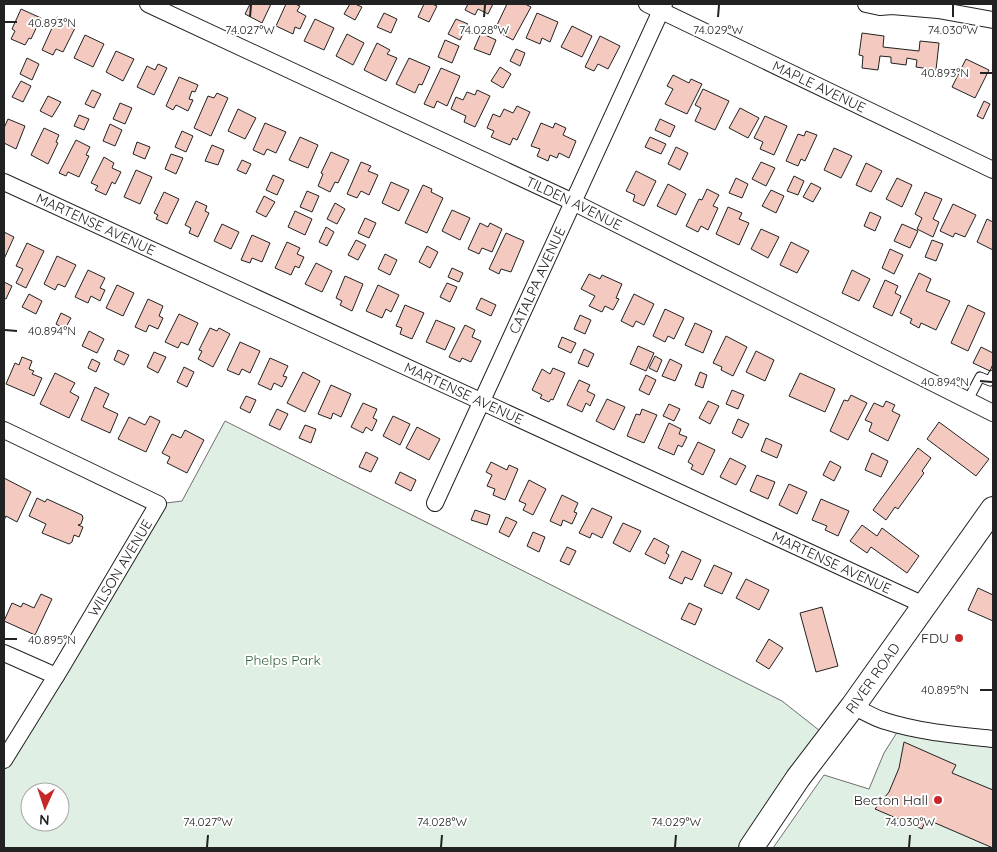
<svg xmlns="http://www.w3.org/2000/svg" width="997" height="852" viewBox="0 0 997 852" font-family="Quicksand,sans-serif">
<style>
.green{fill:#e0efe3;stroke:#6f6f6f;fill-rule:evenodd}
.building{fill:#f3c9c0;stroke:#222}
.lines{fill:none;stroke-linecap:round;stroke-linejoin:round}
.service-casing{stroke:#222;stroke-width:11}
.minor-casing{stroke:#222;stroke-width:18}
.secondary-casing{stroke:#222;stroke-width:26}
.service{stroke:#fff;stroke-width:9}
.minor{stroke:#fff;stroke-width:16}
.secondary{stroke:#fff;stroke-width:24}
.ticks{fill:none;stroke:#222;stroke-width:2}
.poi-dot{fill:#c62828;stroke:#fff;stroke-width:2}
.labels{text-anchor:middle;stroke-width:4;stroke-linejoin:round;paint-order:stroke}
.street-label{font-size:14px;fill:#222;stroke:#fff}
.poi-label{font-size:14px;fill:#222;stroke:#fff;text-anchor:end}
.park-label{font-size:14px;fill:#2f5e38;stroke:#fff}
.ticks-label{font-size:12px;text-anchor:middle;fill:#222;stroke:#fff;stroke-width:4;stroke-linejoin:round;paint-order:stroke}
</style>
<rect width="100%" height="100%" fill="#fff"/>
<path class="green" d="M225,421L782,701L829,738L751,848H4V760L158,504L182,501ZM30,792H60V822H30Z
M901,726L993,739V848H773L824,775L869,789L884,753Z"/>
<path class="building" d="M250,4H271L262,23L245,14Z
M286,4H295L300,6L297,11L306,16L300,29L295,27L293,34L276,26Z
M350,4H355L362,7L355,20L344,14Z
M424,4H432L437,6L429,22L418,17Z
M468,4H493L488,14L478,9L475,15L465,10Z
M507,4H525L531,7L513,40L502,34L504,28L497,25Z
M21,9L41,18L31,39L29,38L25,45L11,39L15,31L12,29Z
M384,13L397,19L391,33L377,27Z
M537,13L558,22L550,42L542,38L540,44L526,38Z
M57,17L76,26L63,52L56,49L53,55L42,50Z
M315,19L334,28L324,50L304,41Z
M456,19L468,24L460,40L448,34Z
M572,26L592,36L582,57L561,47Z
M481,33L496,40L490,55L474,49Z
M862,33L884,36L883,47L919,51L920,41L939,43L936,70L916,67L917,60L907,58L906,65L891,63V57L880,56L878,70L862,68L863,56L859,55Z
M347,34L364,43L353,65L336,56Z
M85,35L104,44L93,67L74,58Z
M600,36L620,46L608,69L598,64L594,71L585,67Z
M445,40L459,46L452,63L438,57Z
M377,43L390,50L387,54L397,58L386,81L364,70Z
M516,49L525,53L520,66L510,61Z
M116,51L134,59L123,81L106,72Z
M27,58L39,64L32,80L20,74Z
M409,58L430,67L422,85L419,84L415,93L396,84Z
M966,59L989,70L975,98L952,87Z
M158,64L167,68L154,95L137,87L147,66L155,70Z
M500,67L511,74L503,88L491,81Z
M441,68L460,76L447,106L437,101L434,108L424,104Z
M673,75L689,83L691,79L702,84L687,114L665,104L673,89L667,86Z
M179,77L198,85L195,92L192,91L189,99L193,100L188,111L176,105L173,110L166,106Z
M21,81L31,86L23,102L12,97Z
M703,89L729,101L715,130L695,121L701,108L695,105Z
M92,90L101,94L94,108L85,104Z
M477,90L490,96L475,127L464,122L466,116L451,109L456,97L463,100L467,92L475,95Z
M217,93L228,98L211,136L194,128L208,96L214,98Z
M48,96L61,102L52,117L40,111Z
M984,101L990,104L983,119L977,116Z
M120,103L132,108L125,124L113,119Z
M517,106L530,112L517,140L513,138L510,145L491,137L494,131L487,128L493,114L500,117L504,109L513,113Z
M740,108L759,118L748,138L729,128Z
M238,109L256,118L245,139L228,131Z
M79,115L89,119L84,130L74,126Z
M765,116L787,126L774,155L760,149L763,142L754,138Z
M8,119L25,126L16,149L4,143V128Z
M660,119L675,126L670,137L655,130Z
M265,123L286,132L276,153L267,149L264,155L253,150Z
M541,123L553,128L555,123L566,128L563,135L576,141L569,158L559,153L557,158L550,155L548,161L537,156L540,149L531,146Z
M110,124L122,130L115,146L103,141Z
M44,128L59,135L56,142L58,143L48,164L31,155Z
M182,131L193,136L186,152L175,147Z
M806,131L817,135L805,161L801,159L798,166L786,161L798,134L804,136Z
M300,137L318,145L308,168L289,160Z
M650,137L666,144L661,154L645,147Z
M76,140L90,147L86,155L89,156L79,177L68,172L66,176L59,173Z
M137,142L150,147L145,159L133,154Z
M212,145L224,150L218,165L205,161Z
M676,147L688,153L680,170L668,164Z
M834,148L852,156L841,178L824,170Z
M331,152L349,160L338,183L335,182L330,192L318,186L323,174L321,173Z
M171,154L183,158L176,174L165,169Z
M104,157L114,163L112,168L121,172L115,184L112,182L106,195L95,190L98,186L91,183Z
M242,160L251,164L246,174L237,170Z
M361,162L371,166L368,171L378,175L369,195L361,191L357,198L347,194Z
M761,162L775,168L766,186L752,179Z
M866,163L882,171L871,192L856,185Z
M136,170L152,177L140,204L124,197Z
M636,171L656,181L644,206L633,201L635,195L626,191Z
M273,175L284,180L277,195L266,190Z
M794,176L804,181L798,195L787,191Z
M736,178L748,184L742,198L729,193Z
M897,178L912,185L902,207L886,199Z
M391,182L409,190L399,211L382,203Z
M811,183L821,188L813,202L803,197Z
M668,184L686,194L676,215L657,206Z
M423,185L432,189L431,192L443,198L427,233L405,223Z
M707,189L719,195L713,206L718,208L708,230L701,226L698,232L686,226L699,199L702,200Z
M771,190L784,196L776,213L762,206Z
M307,191L319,196L312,212L300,207Z
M164,192L179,199L167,224L156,219L158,215L154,213Z
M925,192L942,199L933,219L939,222L933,237L917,229L922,218L915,214Z
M264,196L275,202L266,217L256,212Z
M196,201L207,206L205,211L209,213L198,237L189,233L191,228L185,225Z
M335,203L345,209L337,224L327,219Z
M953,204L976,215L965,237L955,233L953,237L940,231Z
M728,207L742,213L739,219L749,223L739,245L716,234Z
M452,210L470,218L460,240L442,231Z
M295,211L312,219L305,235L288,227Z
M870,212L881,217L875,231L864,226Z
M365,218L376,223L369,238L358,233Z
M987,219L993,222V250L977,242Z
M480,223L488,227L490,223L502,229L492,252L482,248L479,254L468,249Z
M222,224L239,232L231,249L214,241Z
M902,224L918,231L910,248L894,241Z
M326,227L334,232L327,246L319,242Z
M761,229L779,237L768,258L751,249Z
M4,232L14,237L4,259Z
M506,233L524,241L511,272L501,269L499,274L489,269Z
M252,235L270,243L262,262L252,258L250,263L241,260Z
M356,240L366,245L358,260L348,255Z
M932,240L943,244L936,261L925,257Z
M287,242L300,248L297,254L304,257L299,268L295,266L291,275L275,268Z
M791,242L809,251L797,273L780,265Z
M27,243L44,251L26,288L16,283L23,269L16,266Z
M427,246L438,252L430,268L419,262Z
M890,249L903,255L894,274L882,268Z
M385,254L397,260L390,275L378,269Z
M57,256L76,265L65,287L58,284L55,290L44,284Z
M316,263L332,271L322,292L305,284Z
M452,268L463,273L459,282L448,277Z
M88,270L105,278L100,288L105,290L100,301L91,296L88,303L75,297Z
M852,270L870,279L859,301L842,293Z
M919,273L931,279L926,291L950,301L936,330L921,323L919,328L910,323L912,319L900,313Z
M589,274L600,279L602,275L622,284L616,298L619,299L613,310L605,306L602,312L589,306L595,296L581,289Z
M345,276L363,284L352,311L340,305L342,301L336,298Z
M885,280L898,286L895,293L901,296L892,316L873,307Z
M4,282L12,286L6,299L4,298Z
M447,283L457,287L450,302L440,297Z
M117,285L134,293L123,316L106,308Z
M378,285L399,295L391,312L386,309L382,318L366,311Z
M29,294L42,301L36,314L22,307Z
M634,294L654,304L644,325L636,321L633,327L621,321Z
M481,298L496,305L491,316L476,309Z
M148,299L163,306L159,316L163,318L158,329L149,325L146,332L135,327Z
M405,305L424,313L412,339L400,334L402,328L396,326Z
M968,305L985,313L968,351L951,343Z
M665,309L684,318L674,339L668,336L665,342L653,336Z
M61,313L71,318L65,329L56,324Z
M179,314L198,323L188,345L181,342L178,348L165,342Z
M580,315L591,320L585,334L574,329Z
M436,320L455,328L445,350L426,342Z
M695,323L712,331L703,353L685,345Z
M465,325L475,330L472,337L481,341L471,362L462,358L460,362L449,357Z
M210,328L217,331L219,328L230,334L213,367L198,359L202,351L199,350Z
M89,331L104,339L97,353L82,346Z
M726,336L747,347L733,376L721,370L722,367L713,363Z
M562,337L576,343L571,353L558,347Z
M240,342L260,351L250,373L242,369L239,375L227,370Z
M638,346L654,353L646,371L630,364Z
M981,347L993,353V364L990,371L973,363Z
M584,349L594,354L588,367L578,363Z
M118,350L129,355L124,365L114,360Z
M756,351L774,360L765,381L746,372Z
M154,352L166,357L158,373L147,367Z
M655,356L662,360L657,372L649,368Z
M22,357L32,361L29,369L34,371L32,374L42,378L34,396L6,384L15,363L19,365Z
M270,358L288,366L283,376L287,377L282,387L274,383L271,390L258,384Z
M92,359L100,363L96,372L88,368Z
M670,359L682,365L675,381L662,376Z
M184,367L194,372L187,387L177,382Z
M553,368L565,373L553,400L551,399L549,402L540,398L542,395L532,390L542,369L550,374Z
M303,372L320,381L305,412L287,403Z
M700,372L707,375L703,388L695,385Z
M55,373L75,383L70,392L79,397L69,418L40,404Z
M800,373L835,389L825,412L789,396Z
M646,375L656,380L649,395L639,390Z
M579,380L590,385L587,391L595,395L590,406L586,403L582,412L567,405Z
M331,385L351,394L341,417L333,413L331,419L318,414Z
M95,387L109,394L103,407L118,414L110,433L81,420Z
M732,390L744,395L738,409L726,404Z
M851,395L867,403L848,440L830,431L844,400L848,401Z
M246,396L256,400L250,413L240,408Z
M607,399L625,407L614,430L596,421Z
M708,401L719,406L710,424L699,418Z
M886,401L895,405L892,411L900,415L888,441L869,431L872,423L865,420L874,403L883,407Z
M363,403L377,409L373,418L377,420L372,431L366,427L363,433L351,427Z
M669,404L680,409L674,421L663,416Z
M277,409L288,414L280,430L269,425Z
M642,409L657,415L644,443L627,436L636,414L640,415Z
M150,416L160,421L146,452L118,439L129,417L145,425Z
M393,416L410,424L400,445L383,436Z
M738,419L749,424L742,438L732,433Z
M939,422L989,459L976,476L927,439Z
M669,423L681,429L679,434L687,437L682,447L678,445L674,455L658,448Z
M305,425L316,429L311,443L299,438Z
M417,427L440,439L429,460L406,448Z
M185,430L204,440L187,473L167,463L170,457L162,453L172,434L181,438Z
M766,438L782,445L777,458L761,451Z
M698,442L715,450L703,475L691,469L693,465L688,462Z
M918,448L931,458L922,471L924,473L898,509L895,507L886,520L873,510Z
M366,452L378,458L371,472L359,467Z
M872,453L888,461L881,477L865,470Z
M730,458L746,466L736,485L720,477Z
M830,461L841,467L834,481L823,475Z
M491,462L507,470L509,465L518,469L505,500L493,495L495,489L487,486L492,475L486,472Z
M400,472L416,480L411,491L395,483Z
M757,475L775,482L768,499L750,491Z
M4,478L31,492L17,522L6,516L4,520Z
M529,480L546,489L533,515L523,510L526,504L519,501Z
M789,484L807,492L797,514L779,505Z
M562,495L578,503L574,512L577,513L572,524L563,520L561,526L550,521Z
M37,498L45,502L47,499L82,515L83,518L81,524L78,525L83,527L79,537L74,535L72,542L69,544L42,533L46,524L29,516Z
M821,499L849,511L838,536L825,530L827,526L812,520Z
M592,508L612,517L602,538L592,533L590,538L579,533Z
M475,510L490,515L487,525L471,520Z
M506,517L517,522L509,537L499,532Z
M623,523L641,531L630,552L613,543Z
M862,525L877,536L882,528L919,556L907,573L871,547L867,553L850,541Z
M533,532L545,537L539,552L527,546Z
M654,538L669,546L666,553L669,555L665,564L645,554Z
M567,547L576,551L569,565L560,561Z
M682,551L701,560L692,580L685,577L682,584L669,578Z
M714,565L732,573L722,594L704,586Z
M746,579L769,590L759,610L736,598Z
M978,588L993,595V621L968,610Z
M41,594L52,599L35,635L4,621L12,603L21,607L23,603L34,608Z
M689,603L702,609L695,625L681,619Z
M822,607L838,666L816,672L800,613Z
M769,639L783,648L769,669L756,661Z
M904,742L956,765L952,773L993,790V848L926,819L922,829L875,809L889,792L899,768Z"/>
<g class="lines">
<g class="service-casing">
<path id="service" d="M968,400L980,377L990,381L993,375"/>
</g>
<g class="minor-casing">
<g id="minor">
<path id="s1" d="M148,4L573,202L993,413"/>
<path id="s2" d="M647,4L993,170"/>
<path d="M866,4L880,7L892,6L938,10L993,20"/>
<path id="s3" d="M4,182L924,605"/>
<path d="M4,430L158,504L61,668L4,760"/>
<path id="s4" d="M435,503L664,4"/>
<path d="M4,653L56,676"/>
<path d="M853,706C863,711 874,718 885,721C919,732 957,735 993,739"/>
</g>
</g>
<g class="secondary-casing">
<g id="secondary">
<path id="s5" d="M751,848L798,778L853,706L993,509"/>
</g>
</g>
<use href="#service" class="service"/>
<use href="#minor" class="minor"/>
<use href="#secondary" class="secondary"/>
</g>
<path class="ticks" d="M250,17L251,5M484,17L485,5M718,17L719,5M953,17V5M5,22H17M980,73H992M5,330L17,331M980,381L992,382M5,639H17M980,690H992M207,847L208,835M441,847L442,835M675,847L676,835M909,847L910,835"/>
<g class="poi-dot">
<circle cx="959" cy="638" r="5"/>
<circle cx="938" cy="800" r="5"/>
</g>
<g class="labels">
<g class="street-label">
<text dy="5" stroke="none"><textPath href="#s2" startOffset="191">MAPLE AVENUE</textPath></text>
<text dy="5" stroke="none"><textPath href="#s1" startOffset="470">TILDEN AVENUE</textPath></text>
<text dy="5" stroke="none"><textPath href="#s3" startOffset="101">MARTENSE AVENUE</textPath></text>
<text dy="5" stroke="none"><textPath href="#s4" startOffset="245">CATALPA AVENUE</textPath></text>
<text dy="5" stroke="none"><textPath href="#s3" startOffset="506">MARTENSE AVENUE</textPath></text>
<text dy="5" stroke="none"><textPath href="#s3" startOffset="911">MARTENSE AVENUE</textPath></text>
<text transform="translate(120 568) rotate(-59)" y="5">WILSON AVENUE</text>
<text dy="5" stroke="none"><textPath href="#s5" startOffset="209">RIVER ROAD</textPath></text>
</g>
<g class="poi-label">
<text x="949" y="643">FDU</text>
<text x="928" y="805">Becton Hall</text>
</g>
<g class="park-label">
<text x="283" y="665">Phelps Park</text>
</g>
</g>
<g class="ticks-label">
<text x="52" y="27">40.893°N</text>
<text x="250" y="34">74.027°W</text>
<text x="484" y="34">74.028°W</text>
<text x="718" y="34">74.029°W</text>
<text x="953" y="34">74.030°W</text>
<text x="945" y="77">40.893°N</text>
<text x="52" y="335">40.894°N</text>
<text x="945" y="386">40.894°N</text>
<text x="52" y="644">40.895°N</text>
<text x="945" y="694">40.895°N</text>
<text x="208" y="826">74.027°W</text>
<text x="442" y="826">74.028°W</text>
<text x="676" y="826">74.029°W</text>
<text x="910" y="826">74.030°W</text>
</g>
<rect width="997" height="852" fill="none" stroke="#222222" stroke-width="10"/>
<g transform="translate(45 807) rotate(183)"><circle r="24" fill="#ffffff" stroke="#a7a7a7"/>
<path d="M0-4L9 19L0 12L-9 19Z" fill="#c62828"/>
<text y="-8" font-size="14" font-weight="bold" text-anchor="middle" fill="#222222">N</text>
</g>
</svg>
